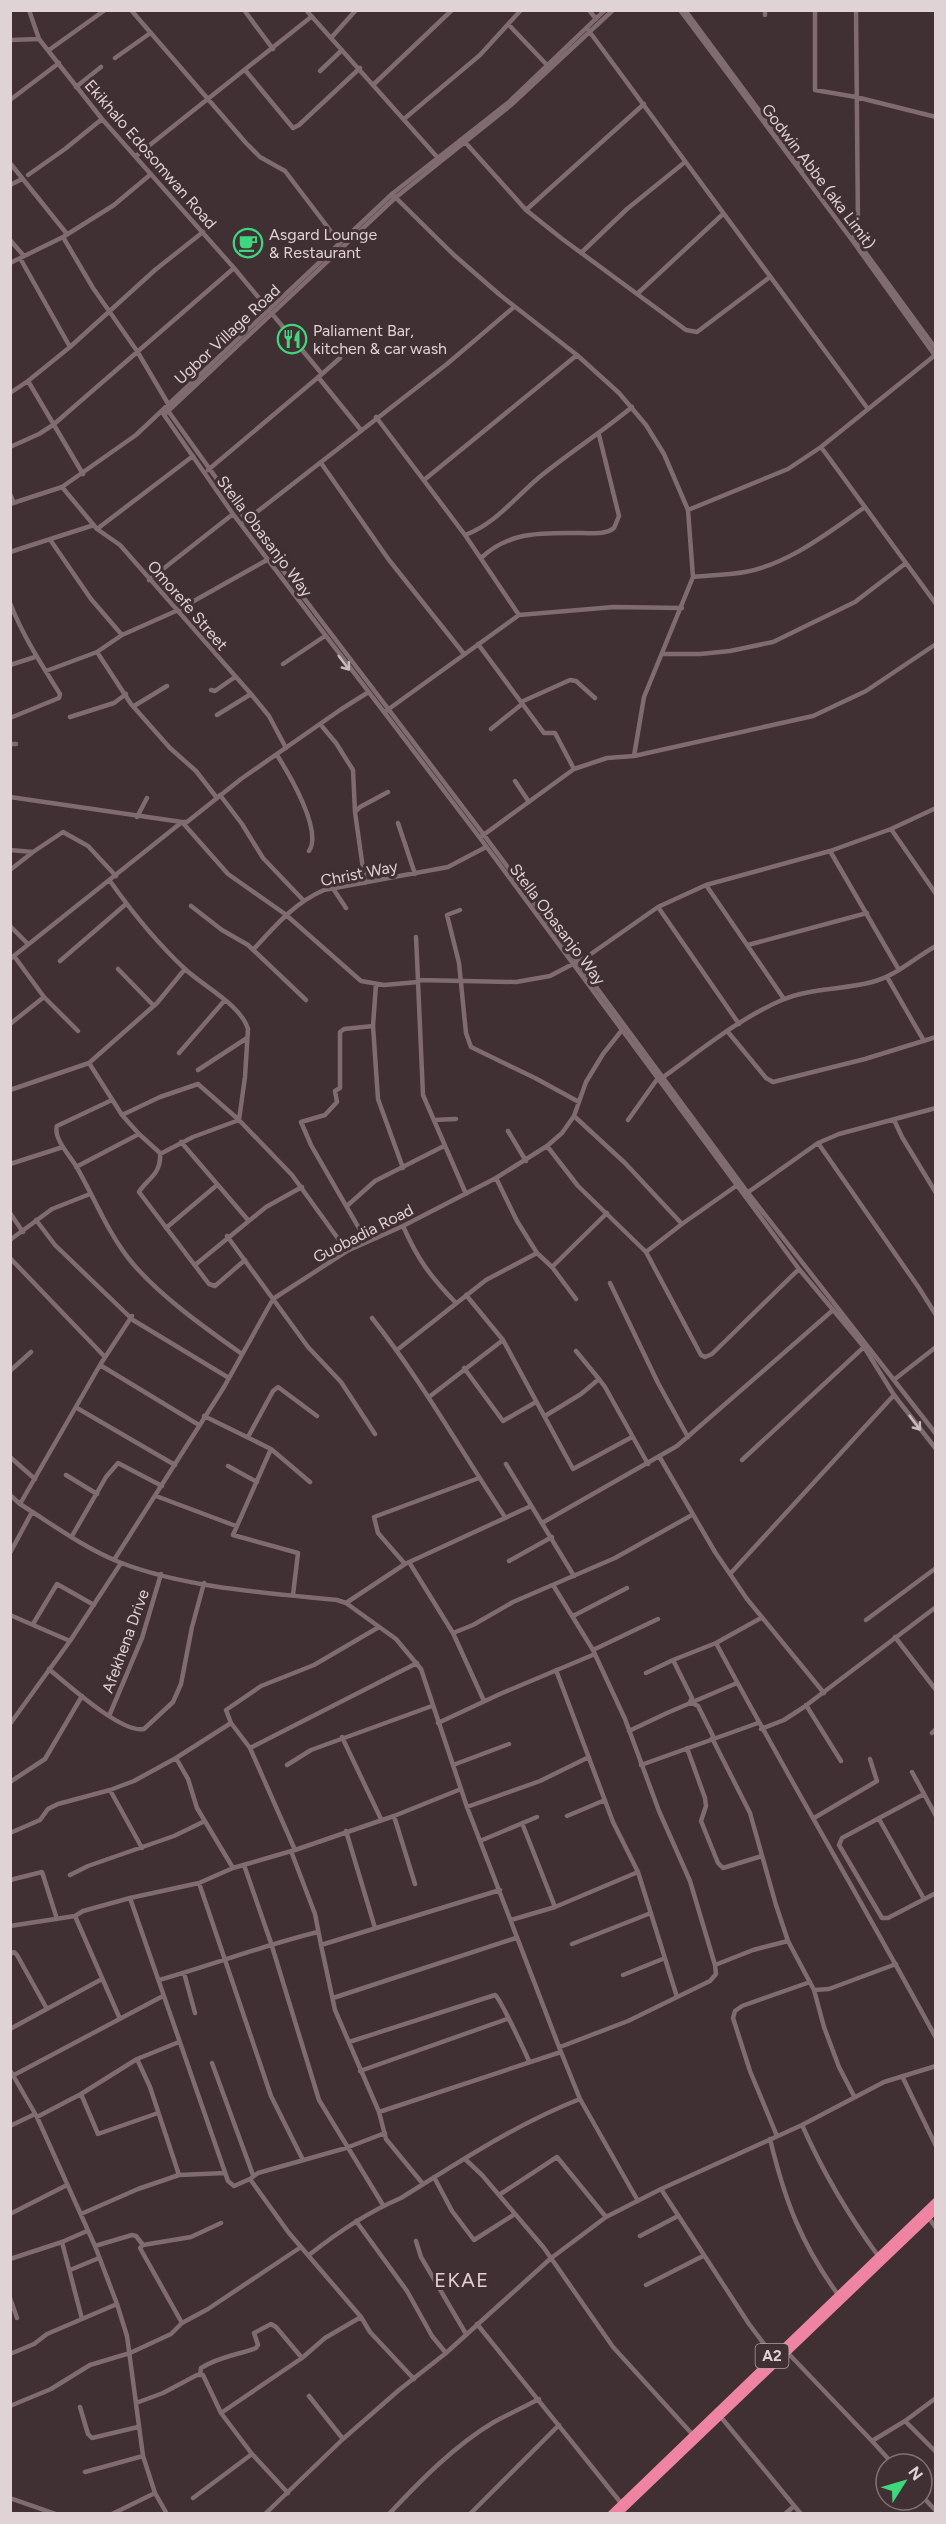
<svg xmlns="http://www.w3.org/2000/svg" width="946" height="2524" viewBox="0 0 946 2524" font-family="Figtree,sans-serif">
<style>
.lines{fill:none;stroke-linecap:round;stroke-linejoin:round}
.minor{stroke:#7f6b70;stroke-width:4.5}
.highway{stroke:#ef84a2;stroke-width:7}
.oneway{stroke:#c7b9bc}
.labels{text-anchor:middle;stroke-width:6;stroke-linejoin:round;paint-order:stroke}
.shield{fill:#402f33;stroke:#afa2a5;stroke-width:1.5}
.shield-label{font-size:15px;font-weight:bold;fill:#dfd3d6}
.street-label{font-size:16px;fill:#dfd3d6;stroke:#402f33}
.poi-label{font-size:16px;fill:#dfd3d6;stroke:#402f33;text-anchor:start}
.quarter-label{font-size:20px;letter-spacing:1.5px;fill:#e6cfd4;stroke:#402f33}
</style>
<rect width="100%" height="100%" fill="#402f33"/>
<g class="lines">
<path class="minor" d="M29,10L39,39L102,119L234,268L322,374L208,470
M131,10L246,143L260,157L285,171L339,242
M244,10L273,49
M306,10L438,158
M589,10L596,19
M680,10L852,240L936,357
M685,10L803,170
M765,10V15
M815,10V90L856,97L936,117
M509,25L547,65
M589,31L868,409
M331,38L356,10
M10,40L39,39
M49,50L105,10
M115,58L149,34
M245,70L293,128L299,125L360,68
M320,71L342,50
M374,84L452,10
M76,87L101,67
M10,100L59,63
M404,119L480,55L521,10
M464,141L526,210L561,238L686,330L697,332L770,277
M136,156L311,17
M10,163L67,234
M28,175L65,149L102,119
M10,185L22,179
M392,194L454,255L500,295L577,355L619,393L646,425L664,454L688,510L693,577L644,697L634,756
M526,210L644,104
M63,237L93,288L137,351L170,407
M10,240L24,256
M852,240L858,228L856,10
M857,241L936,349
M581,253L627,209L685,162
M20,258L70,347
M10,263L63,237L114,205L151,174
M637,294L723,214
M934,356L821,447L936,604
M322,374L340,358
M318,377L361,430
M10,393L28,381
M166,408L272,556L484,835L748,1193L936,1434
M162,412L233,514L480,838L799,1269L864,1347L894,1395L936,1449
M166,413L395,198L511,105L613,10
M376,417L465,535L519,615
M10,447L39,434L53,425L234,268
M321,463L389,560L464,654
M83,474L28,381L70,347L155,270L203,232
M424,480L577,355
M62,487L97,529L120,545L251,694L269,716L286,748
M10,494L14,503
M10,504L62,487L136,435L392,194L509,102L605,10
M688,510L788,469L821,447
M244,522L447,364L514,307
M97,529L193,456
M465,535C496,524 517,495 542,475C572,451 603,431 632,407
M51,541L91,599L122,635
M10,552L94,525
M481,558C511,530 545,533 582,533C594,533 605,535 614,528L619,516L599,435
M693,577C710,575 728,575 745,572C789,564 829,532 865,507
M149,580L233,514
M10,603C23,636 41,664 60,694L59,698L10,718
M478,644L544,733H555L574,769
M97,652L131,704L170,748L196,771L217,798
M663,654H700L730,651L773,642L855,602L906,563
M283,664L325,636
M10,665L35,657
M46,671L97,652L122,635L176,611L267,560
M211,690L215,691L235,677
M521,702L570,680L576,681L595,698
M134,706L167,686
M386,711L519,615L614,607L682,608
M217,715L251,694
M70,717L114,703L126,694
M320,724L336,743L353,770L355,812L365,883
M491,729L522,704
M10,744H16
M277,755C289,774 323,831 309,851
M515,781L529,802
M220,795L242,824L263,858L304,901
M10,797L182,822L228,874L285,914L361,981L384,985L418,982V980L516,982L550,976L588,956L658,907L706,885L830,851L891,829L936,808
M355,812L360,807L388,792
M137,817L147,798
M398,823L415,874
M891,829L936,894
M482,836L574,769L607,758L634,756L813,716L866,691L936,644
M10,850L33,852L63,832L88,846L116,876
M830,851L899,970
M10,870L33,852
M110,881C132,912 157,943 185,969C203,986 241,1005 248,1029L245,1077L239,1120
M706,885L784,999
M332,887L346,908
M191,906L222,930L248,945L306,1000
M658,907L739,1024
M460,910L447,915L459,963L466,1033L471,1047L535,1078L579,1102
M10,926L28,944
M416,937L418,980
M748,945L867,913
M253,950C275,926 294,903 324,890L448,867L486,847
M14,956L44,997L78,1031
M10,959L182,822H187L241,779L340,710L367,693
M60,961L126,904
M118,969L154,1006
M887,977L924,1041
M418,982L423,1095L466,1194
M376,984L373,1026L378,1099L403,1168
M10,1024L44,997
M728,1032L766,1078L773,1082L865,1059L936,1037
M179,1053L225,1000
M89,1063L122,1115L139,1134L160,1153C162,1174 147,1179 139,1192L209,1284L215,1286L245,1260
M198,1070L247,1038
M662,1078C700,1051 738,1019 782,1000C810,988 842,990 872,982C896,976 914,958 936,946
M10,1090L89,1063L157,1003L185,969
M112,1100L57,1126C53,1138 70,1156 76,1166C94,1197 107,1231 129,1259C157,1294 205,1328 242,1354
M122,1115L160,1097L198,1084L239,1120
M574,1116L625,1163L682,1224
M434,1120L456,1119
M628,1120L658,1078
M894,1120L902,1137L936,1193
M508,1131L526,1161
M181,1142L248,1220
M818,1143L919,1288L936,1315
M547,1146L578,1186L646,1252
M160,1154L193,1137L239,1120L292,1175L347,1251
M10,1164L63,1147
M76,1167L139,1134
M496,1178L517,1221L537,1253L552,1267L576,1299
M736,1186L682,1224L646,1252L701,1355L705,1357L712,1354L799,1269
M747,1193L818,1143L839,1134L936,1108
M348,1205L375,1181L444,1146
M10,1213L23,1232
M36,1220L55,1245L133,1320L229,1378
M403,1226C418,1260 430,1276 456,1303
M166,1228L217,1185
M227,1236L308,1347L341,1382L375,1434
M10,1240L52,1209L90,1194
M367,1242L311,1145L301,1122L325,1115L337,1102L335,1091L340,1088V1032L344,1029L373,1026
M10,1258L105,1357
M195,1265L266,1207L302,1187
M552,1267L607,1213
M610,1283L658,1383L688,1437
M466,1295L503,1340L573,1469L632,1437
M372,1318C422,1381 461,1451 505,1517
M397,1350L486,1280L537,1253
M576,1351L599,1379
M100,1365L199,1425
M464,1368L503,1421L536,1402
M10,1371L31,1352
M895,1379L936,1347
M429,1397L503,1340
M77,1408L175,1465
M204,1416L271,1449L233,1535L298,1553L293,1595
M545,1416L581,1394L599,1379L605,1387L648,1464
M248,1437L273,1391L278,1387L317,1416
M271,1449L310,1482
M659,1456L715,1552L747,1599L824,1693
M10,1457L35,1479
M742,1460L864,1347
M506,1464L574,1576
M228,1466L257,1482
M66,1475L97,1494
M10,1495L20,1504C52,1524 84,1548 119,1562C185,1588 267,1593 337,1600L346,1603L396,1639L421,1669L467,1807L561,2052L580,2099L638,2201
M156,1496L236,1526
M20,1504L100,1365L132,1316
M542,1523L677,1446L833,1310
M72,1536L106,1477L118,1463L162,1486
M10,1553L32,1512
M114,1560L224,1387L273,1299L347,1251L403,1226L496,1178L547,1146L562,1133L574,1116L586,1082L603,1054L622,1030
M509,1561L552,1537
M409,1562L453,1633
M405,1564L378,1533L374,1517L479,1478
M730,1574L894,1395
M553,1585L593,1650L625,1719L659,1811L690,1881L715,1965
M346,1603L405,1564L531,1506
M10,1615L70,1641L121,1563
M573,1616L627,1588
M866,1620L936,1568
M33,1624L57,1584L94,1605
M895,1637L936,1690
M716,1643C787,1776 864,1905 936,2038
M593,1650L658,1619
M49,1669C67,1684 122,1734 144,1729L173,1702L181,1684L192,1627L204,1583
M556,1670L613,1822L638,1872L677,1997
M646,1673L673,1660
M484,1701L453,1633L473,1625L513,1602L615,1558L692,1515
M806,1705L841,1761
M109,1716L142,1638L161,1574
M438,1723L500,1694L595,1654
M10,1724L70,1641
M761,1729L784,1720L804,1707L936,1607
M629,1731L667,1713L737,1683
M932,1733L936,1729
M342,1737L381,1819
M712,1738L750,1813L776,1905L788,1941L814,1990L824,2027L839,2067L854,2096
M714,1738L698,1706L690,1702L692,1698L673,1660L716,1643L761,1618
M250,1748L417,1663
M687,1748L705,1798L706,1806L701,1821L718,1863L723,1868L762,1856
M176,1758L188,1779L197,1808L233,1868
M287,1765L311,1750L432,1706
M453,1765L509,1744
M641,1765L758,1723
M912,1772L936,1816
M10,1782L45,1759L82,1696
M110,1790L142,1848
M924,1794L842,1838L839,1845L882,1918H888L936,1893
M467,1807L540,1781L589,1757
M394,1816L415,1884
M567,1816L605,1800
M814,1818L877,1781L870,1759
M879,1819L924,1899
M522,1823L555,1907
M346,1831L375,1928
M10,1833L40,1820L48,1809L58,1804L110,1790L134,1781L176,1758L231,1723
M480,1841L537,1817
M295,1850L250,1748L231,1723L226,1710L261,1686L314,1665L379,1627
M291,1851L315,1914L321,1945
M244,1865L271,1943L319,2100L383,2205
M70,1875L88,1866L174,1836L205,1821
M10,1880L42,1872L57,1919
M199,1883L271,2096L303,2160
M130,1898L199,1883L233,1868L295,1850L394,1816L461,1789
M75,1916L120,2019
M511,1920L555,1907L638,1872
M10,1926L75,1916L83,1911L130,1898L228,2181L234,2186L250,2179L289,2233L361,2317L370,2332L414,2379
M572,1944L651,1913
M10,1954L14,1952L17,1955L47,2009
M184,1973L195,2013
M623,1975L665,1958
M159,1980C212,1965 264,1945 318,1932
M814,1990L829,1989L896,1964
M333,1998L516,1938
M10,2029L102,1979
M349,2042L495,1995C500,1998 525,2052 529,2061
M560,2047L628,2021L710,1981L716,1974L715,1965L753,1950L788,1941
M137,2059L150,2087L179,2175L225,2173
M212,2063L253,2175
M10,2070L37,2117L95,2246L117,2304L127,2336L143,2456L155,2493L167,2514
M360,2071L507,2019
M14,2075L163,1996
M902,2076L936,2146
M81,2094L98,2134L158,2113
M379,2112L561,2052
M37,2117L81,2094L137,2059L179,2042
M802,2125C823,2172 848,2215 879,2257
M10,2126L35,2114
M777,2136L750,2071L733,2018L735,2011L742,2006L810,1982
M770,2139C785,2201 801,2244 839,2296
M465,2159L482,2175L544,2248L613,2347L693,2435
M434,2177L452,2211L474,2240L515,2214
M250,2179L258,2173L346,2148L385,2133
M423,2184L386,2139L379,2112L335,2010L321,1945L500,1890
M661,2189L749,2324L773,2356
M499,2195L557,2157L606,2217
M10,2214L67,2185
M81,2214L138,2189L179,2175
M928,2217L936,2228
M356,2221L407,2291L432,2336L446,2353
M640,2236L678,2216
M416,2241L421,2257L466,2334
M62,2242L82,2319
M95,2246L132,2235L136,2236L143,2245
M309,2255C338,2232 368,2212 401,2198C459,2162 516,2124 580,2099
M10,2259L62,2242L87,2231
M70,2270L99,2258
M646,2285L703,2256
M10,2298L17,2318
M182,2323L140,2248L143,2245L191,2237L221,2223
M477,2324L621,2503
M786,2351L872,2441L905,2421L936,2398
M10,2354L34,2344L47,2334L117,2304
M200,2375L201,2368C218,2357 237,2355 256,2348L258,2345L254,2333L271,2324L276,2327L302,2358
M309,2396L343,2439
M136,2403L163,2393L197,2375H203L221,2413L252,2454L288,2493
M10,2406L51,2389L90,2365L130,2353L171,2334L182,2323L208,2309L301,2247
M80,2407L88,2434L92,2438L138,2427
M221,2413L302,2358L325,2338L361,2317
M720,2416L801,2514
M905,2421L936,2452
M872,2441L893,2464
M85,2472L143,2456
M922,2496L936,2511
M10,2498L56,2514
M193,2498L252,2454
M112,2514L155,2493
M265,2514L343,2439L399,2390L446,2353L550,2259L606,2217L661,2189L802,2125L884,2082L936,2066
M389,2514C421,2480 454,2446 494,2422C509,2414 524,2407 539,2399
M470,2514L559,2425
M785,2514L794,2506"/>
<path class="highway" d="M611,2514L936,2201
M618,2514L936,2210"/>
</g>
<defs><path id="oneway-shaft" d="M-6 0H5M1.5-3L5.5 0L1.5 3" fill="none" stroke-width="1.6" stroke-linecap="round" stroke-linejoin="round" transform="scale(1.5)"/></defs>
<g class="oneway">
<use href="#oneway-shaft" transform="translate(344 663) rotate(53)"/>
<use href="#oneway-shaft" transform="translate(915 1423) rotate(53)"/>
</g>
<defs>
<g id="cafe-ring" transform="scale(1.5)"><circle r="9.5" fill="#402f33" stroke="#3fd77d" stroke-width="1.5"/><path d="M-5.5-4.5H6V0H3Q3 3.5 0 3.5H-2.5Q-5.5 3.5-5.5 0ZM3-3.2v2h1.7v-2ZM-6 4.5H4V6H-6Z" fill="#3fd77d"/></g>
<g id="restaurant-ring" transform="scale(1.5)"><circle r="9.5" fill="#402f33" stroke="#3fd77d" stroke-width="1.5"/><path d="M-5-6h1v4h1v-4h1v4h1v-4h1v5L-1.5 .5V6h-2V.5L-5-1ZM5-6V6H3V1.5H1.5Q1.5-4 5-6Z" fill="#3fd77d"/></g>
</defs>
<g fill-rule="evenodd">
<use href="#cafe-ring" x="248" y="243"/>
<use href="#restaurant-ring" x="292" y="339"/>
</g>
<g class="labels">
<rect class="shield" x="755.5" y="2344" width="33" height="24" rx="4.5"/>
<g class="shield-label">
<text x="772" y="2361">A2</text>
</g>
<g class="street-label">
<text transform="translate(151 154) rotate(49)" y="6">Ekikhalo Edosomwan Road</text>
<text transform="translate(819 176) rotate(53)" y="6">Godwin Abbe (aka Limit)</text>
<text transform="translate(227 334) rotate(-43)" y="6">Ugbor Village Road</text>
<text transform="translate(265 536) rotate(53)" y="6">Stella Obasanjo Way</text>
<text transform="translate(188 605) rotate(49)" y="6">Omorefe Street</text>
<text transform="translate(359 873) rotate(-11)" y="6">Christ Way</text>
<text transform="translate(558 924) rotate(53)" y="6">Stella Obasanjo Way</text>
<text transform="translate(363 1233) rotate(-27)" y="6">Guobadia Road</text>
<text transform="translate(125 1641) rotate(-70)" y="6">Afekhena Drive</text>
</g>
<g class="poi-label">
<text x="269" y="240">Asgard Lounge<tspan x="269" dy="18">&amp; Restaurant</tspan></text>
<text x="313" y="336">Paliament Bar,<tspan x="313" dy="18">kitchen &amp; car wash</tspan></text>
</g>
<g class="quarter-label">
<text x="462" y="2287">EKAE</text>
</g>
</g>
<rect width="946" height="2524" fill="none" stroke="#dfd3d6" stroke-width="24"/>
<g transform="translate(904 2482) rotate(53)"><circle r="28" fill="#402f33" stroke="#807174" stroke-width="1.5"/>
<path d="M0-4.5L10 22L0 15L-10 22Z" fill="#3fd77d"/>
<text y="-9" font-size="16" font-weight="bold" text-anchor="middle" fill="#dfd3d6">N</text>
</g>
</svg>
